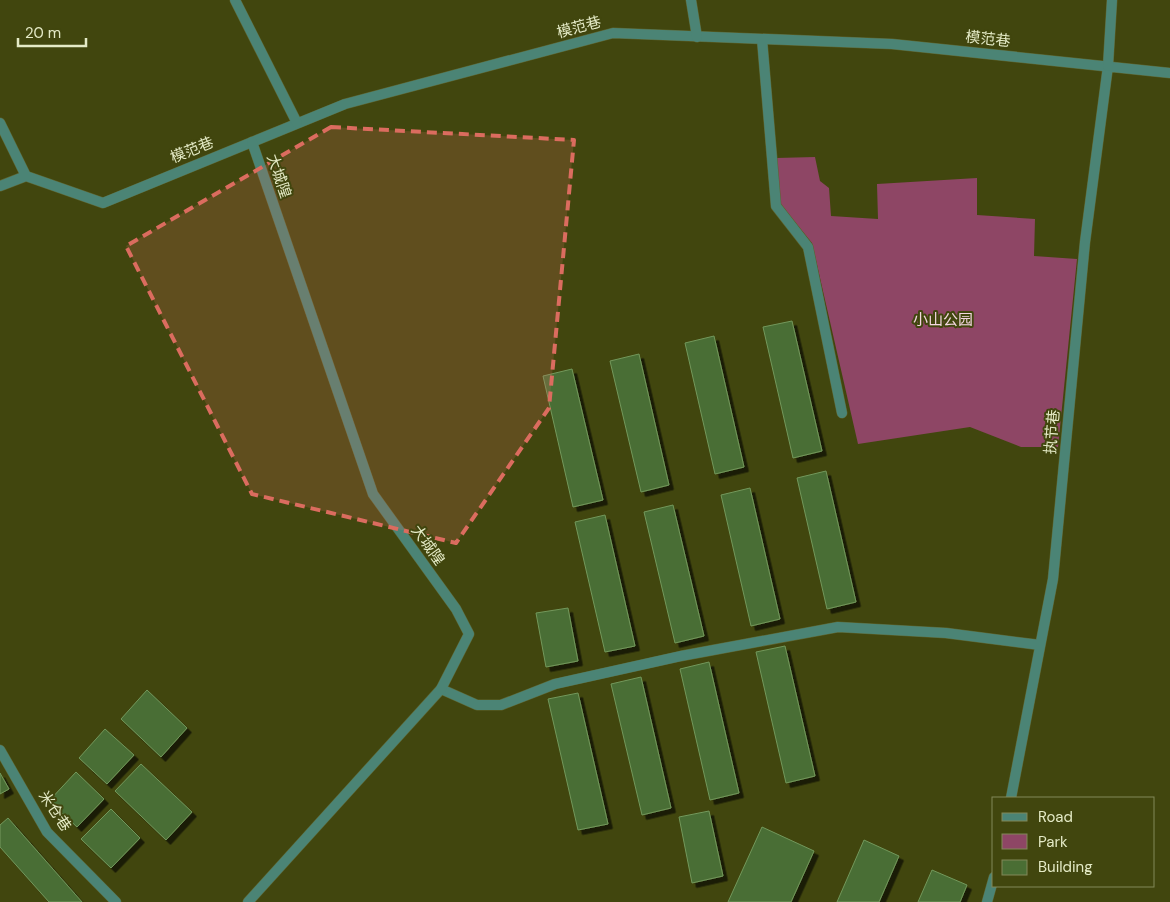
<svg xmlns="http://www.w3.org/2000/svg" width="1170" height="902" viewBox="0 0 1170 902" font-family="'DM Sans','Noto Sans SC',sans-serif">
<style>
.green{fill:#8e4665}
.building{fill:#4a6e34;stroke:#72985c;filter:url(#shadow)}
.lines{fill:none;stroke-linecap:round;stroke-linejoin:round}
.lane-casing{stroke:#5e642f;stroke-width:11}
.street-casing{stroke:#5e642f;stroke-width:11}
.lane{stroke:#4b8475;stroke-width:10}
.street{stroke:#4b8475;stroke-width:10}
.marked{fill:#db6c5f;fill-opacity:0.2;stroke:#db6c5f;stroke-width:4;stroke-dasharray:10 6;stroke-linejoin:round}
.labels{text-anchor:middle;stroke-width:4;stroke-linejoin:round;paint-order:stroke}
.street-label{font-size:15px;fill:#e4eac6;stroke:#41460e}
.park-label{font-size:15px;fill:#f3d6e0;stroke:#41460e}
</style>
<defs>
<filter id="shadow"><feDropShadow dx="4.5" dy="4.5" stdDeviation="0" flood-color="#0009"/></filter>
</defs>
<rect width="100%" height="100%" fill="#41460e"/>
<path class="green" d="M815,157L820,181L829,188L831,216L878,219L877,184L977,178V215L1035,219L1034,256L1077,259L1058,447H1021L970,427L858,444L812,243L780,204L776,158Z"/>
<path class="building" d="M792,321L822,451L793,458L763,327Z
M714,336L744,467L715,474L685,343Z
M639,354L669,485L641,492L610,361Z
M572,369L603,500L573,507L543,376Z
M826,471L856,602L827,609L797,478Z
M750,488L780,619L751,626L721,495Z
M673,505L704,636L675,643L644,512Z
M605,515L635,646L605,652L575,522Z
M568,608L578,661L546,667L536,613Z
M785,646L815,776L786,783L756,652Z
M709,662L739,793L710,800L680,669Z
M641,677L671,808L642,815L611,684Z
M147,690L187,728L161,757L121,719Z
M578,693L608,824L578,830L548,699Z
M105,729L134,755L107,784L79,758Z
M141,764L192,812L166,840L115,791Z
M76,772L104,799L77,827L49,801Z
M0,773L9,789L0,794Z
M111,809L140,838L111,868L81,839Z
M709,811L723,876L692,883L679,817Z
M8,818L82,902H49L0,847V825Z
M762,827L814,851L791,902H728Z
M864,840L899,856L879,902H837Z
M932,870L967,885L960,902H918Z"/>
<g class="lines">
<g class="lane-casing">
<path id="lane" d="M762,39L776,206L808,247L842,413
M0,123L26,176
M26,176L103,203L345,104L613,33L892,44L1170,73
M0,186L26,176
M441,689L477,705H501L555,684L681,656L838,627L946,633L1040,645
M1011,798L1053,579L1085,242L1108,66
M987,902L994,877"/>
</g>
<g class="street-casing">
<path id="street" d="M235,0L297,123
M691,0L697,37
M1108,66L1112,0
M0,750L47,832L116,902
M248,902L441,689L469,634L456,609L373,494L252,142"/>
</g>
<use href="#lane" class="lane"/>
<use href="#street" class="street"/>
</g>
<path class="marked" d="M331,127L574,140L549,408L456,543L252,494L126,246Z"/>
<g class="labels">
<g class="street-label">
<text transform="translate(579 27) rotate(-15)" y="5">模范巷</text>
<text transform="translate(988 39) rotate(6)" y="5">模范巷</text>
<text transform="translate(192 150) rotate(-22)" y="5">模范巷</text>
<text transform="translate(279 176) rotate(71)" y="5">大城隍</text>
<text transform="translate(1052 432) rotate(-85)" y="5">执节巷</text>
<text transform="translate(428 545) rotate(54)" y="5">大城隍</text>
<text transform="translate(55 811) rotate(56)" y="5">米仓巷</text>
</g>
<g class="park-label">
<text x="943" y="325">小山公园</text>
</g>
</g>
<rect x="992" y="797" width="162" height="90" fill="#41460e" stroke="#828858"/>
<rect x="1002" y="813" width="25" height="8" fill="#4b8475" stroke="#828858"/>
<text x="1038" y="822" font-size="15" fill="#e4eac6">Road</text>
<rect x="1002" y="834" width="25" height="15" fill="#8e4665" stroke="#828858"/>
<text x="1038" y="847" font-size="15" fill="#e4eac6">Park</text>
<rect x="1002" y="860" width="25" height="15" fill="#4a6e34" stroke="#828858"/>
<text x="1038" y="872" font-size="15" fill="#e4eac6">Building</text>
<path d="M18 38v8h68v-8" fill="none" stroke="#e4eac6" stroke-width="2.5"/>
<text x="25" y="38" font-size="15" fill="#e4eac6" stroke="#41460e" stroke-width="4" paint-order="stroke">20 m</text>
</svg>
